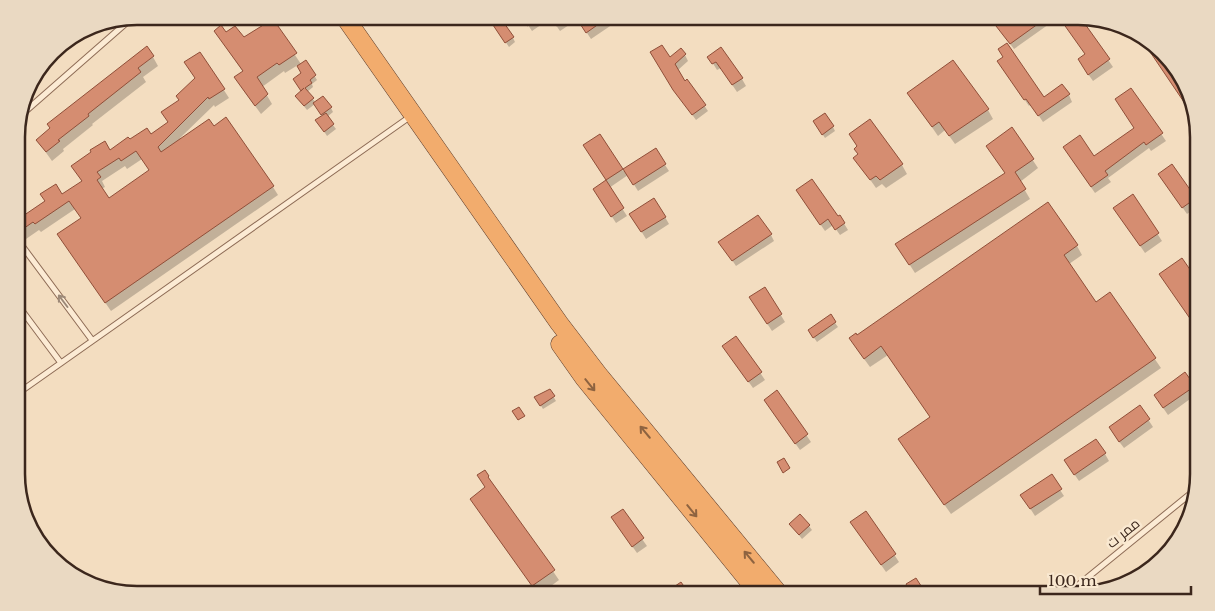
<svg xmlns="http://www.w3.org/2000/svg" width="1215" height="611" viewBox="0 0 1215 611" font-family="'Libre Baskerville',Cairo,serif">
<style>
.shadow{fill:#0003;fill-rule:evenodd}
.building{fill:#d58d71;stroke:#904f39;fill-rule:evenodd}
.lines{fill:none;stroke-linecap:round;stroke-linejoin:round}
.service-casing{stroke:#8e6c56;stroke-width:7}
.trunk-casing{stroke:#5b3b2a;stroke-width:19}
.service{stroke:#fcebd4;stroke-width:5}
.trunk{stroke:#f2ac6d;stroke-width:18}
.oneway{stroke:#9c8978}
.oneway2{stroke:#8e6340}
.labels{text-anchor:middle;stroke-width:5;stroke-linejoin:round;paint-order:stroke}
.street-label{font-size:14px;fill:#3c271c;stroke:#f9e8d0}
.rim{fill:none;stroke:#3c271c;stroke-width:2.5}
</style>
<rect width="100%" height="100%" fill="#f3ddc0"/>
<path class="shadow" d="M488,16L513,38L515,42L509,47Z
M522,16H568L572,23L560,31L551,18L532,31Z
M579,16H625L591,39L581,24Z
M685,16H690L694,23L690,26L683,17Z
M1010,16H1049L1052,22L1014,49L1001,32Z
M1059,16H1078L1113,67L1093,81L1083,67L1086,55Z
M272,21L301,64L306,62L317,80L312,84L313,87L307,92L316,103L331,108L333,112L327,117L336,129L327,136L320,125L323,116L315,104L307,110L299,100L302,92V73L298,65L285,73L284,71L262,87L272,104L261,114L241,87L243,72L221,40L226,34L243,39Z
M1142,37L1174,64L1189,100L1185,103Z
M200,53L229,98L215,107L214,105L180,138L181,139L214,127L273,187L278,195L111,311L64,243L82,219L75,209L41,232L39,230L26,239L17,224V221L46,202L62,195L82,182L78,175L110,151L129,141L150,135L169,123L180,101L196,78ZM142,159L150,171L109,200L101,189L105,187L102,181L125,166L127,169Z
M685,55L688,61L678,70L685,82L687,81L708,111L696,120L678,95L670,59Z
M153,57L158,66L143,77L146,82L92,124L93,125L63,149L64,151L52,161L37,140Z
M709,57L742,79L746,86L737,92L721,68L717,70Z
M1002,68L1044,99L1069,95L1072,102L1043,122L1031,104L1029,106Z
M1131,90L1166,141L1151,151L1149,148L1108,178L1111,182L1095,193L1068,154L1094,157L1135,128Z
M909,94L988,110L993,119L955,144L945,130L938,136Z
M817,126L833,127L835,131L825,138Z
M1012,129L1038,168L1020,182L1030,199L915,273L902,253L1006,174Z
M600,135L623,171L655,150L669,171L638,191L628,175L609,188L627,216L616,223L594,189L607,181L588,152Z
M855,158L902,165L907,174L886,188L882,184L876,188Z
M1164,181L1195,198L1198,206L1187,214Z
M1133,196L1162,241L1145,253L1119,215Z
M801,197L838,218L840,217L848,230L840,235L833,225L825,231Z
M665,217L669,224L646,239L635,221Z
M771,235L774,241L736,266L724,248Z
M1077,246L1082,255L1069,264L1096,304L1110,294L1161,368L951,514L905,449L931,418L888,355L870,367L856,348L857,336Z
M765,289L785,322L772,331L755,305Z
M830,316L838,327L817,342L812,335Z
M736,337L765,380L753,388L728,353Z
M1193,387L1197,394L1168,415L1159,402Z
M550,391L556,401L543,409L536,398Z
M777,392L811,442L800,450L769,407Z
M1140,407L1153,427L1124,448L1114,435Z
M1105,454L1109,461L1079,481L1070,468Z
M484,471L559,580L539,595L471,499L486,488Z
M1060,490L1064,496L1035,516L1026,502Z
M622,511L647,546L637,553L617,525Z
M866,512L899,562L886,572L856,529Z
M791,525L809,526L812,530L802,539Z"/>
<path class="building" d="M487,16H499L514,37L505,43Z
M521,16H541L527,26Z
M549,16H569L556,26Z
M575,16H610L586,33Z
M1008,16H1049L1010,44L996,26Z
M1058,16L1080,17L1110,59L1088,75L1078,59L1085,54Z
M273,19L297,53L279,65L277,63L257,77L268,94L255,106L234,77L243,71L214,31L221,25L226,32L235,26L244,37Z
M1144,39L1166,58L1180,79L1193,109L1190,111L1142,40Z
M1007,43L1044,97L1062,84L1070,94L1038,116L1026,99L1024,100L997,61L1003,57L998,49Z
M662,45L670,57L681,48L686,54L675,64L685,81L687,79L706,105L692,115L673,90L650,52Z
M147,46L154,56L138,68L141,72L88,114L89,116L58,140L60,141L46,152L36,140L50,128L47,124Z
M721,47L743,78L732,85L716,62L712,64L707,57Z
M200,52L225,89L209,99L208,97L158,147L161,152L209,119L214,126L226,117L274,186L105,303L57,234L81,218L69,201L35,224L33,222L20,231L17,226V220L45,201L40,194L56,184L62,194L82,181L71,166L91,152L90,150L105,141L110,150L128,137L130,139L147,128L151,134L168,122L161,112L179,100L176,96L195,78L184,62ZM136,151L149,170L109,198L97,180L101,177L97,172L119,158L121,161Z
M306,60L316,75L310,80L312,83L305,88L314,98L304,106L295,96L304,88L301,91L293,79L301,73L297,66Z
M953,60L989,109L949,136L939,122L932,127L907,93Z
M1131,88L1163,133L1146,145L1144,142L1105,171L1108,175L1091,187L1063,147L1080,135L1094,156L1134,128L1115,99Z
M323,96L332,107L321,115L313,103Z
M326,113L334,124L324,132L315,120Z
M825,113L834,126L822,135L813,121Z
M870,119L903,164L880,180L876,176L870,180L853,158L858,154L854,149L857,146L849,134Z
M1012,127L1034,159L1015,172L1026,189L909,265L895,244L1005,173L986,146Z
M600,134L623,169L606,180L583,145Z
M656,148L666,164L633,185L623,169Z
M1172,164L1196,198L1182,208L1158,174Z
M812,179L838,216L840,215L845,223L835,230L828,219L820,225L796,190Z
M606,180L624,208L611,217L593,189Z
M1133,194L1159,233L1140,246L1113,208Z
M654,198L666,217L641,232L629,214Z
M1048,202L1078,245L1064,255L1096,302L1110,292L1156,358L944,505L898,439L930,417L881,346L864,359L849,338L856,333L857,335Z
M758,215L772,234L732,261L718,242Z
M1182,258L1198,281V330L1159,274Z
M765,287L782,314L767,324L749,297Z
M831,314L836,322L813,338L808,330Z
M736,336L762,372L748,382L722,346Z
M1185,372L1195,386L1163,408L1154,395Z
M550,389L555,396L540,406L534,397Z
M777,390L808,434L795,444L764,400Z
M1140,405L1150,419L1119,442L1109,427Z
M519,407L525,416L518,420L512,411Z
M1096,439L1106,453L1074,475L1064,460Z
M784,458L790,468L783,473L777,462Z
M485,470L489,476L488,477L555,570L532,586L470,499L485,487L477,475Z
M1052,474L1062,489L1030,509L1020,495Z
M623,509L644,538L632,547L611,517Z
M866,511L896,554L881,565L850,522Z
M800,514L810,525L799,535L789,524Z
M916,578L925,592L920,595H912L906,584Z
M681,582L690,595H662Z"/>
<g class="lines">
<g class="service-casing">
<path id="service" d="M20,116L133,17
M17,239L92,340
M17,304L61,363
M17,394L411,116
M1066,595L1195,490"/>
</g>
<g class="trunk-casing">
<path id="trunk" d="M344,16L559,323L598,374L780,595
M560,344L584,378L760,595"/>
</g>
<use href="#service" class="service"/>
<use href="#trunk" class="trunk"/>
</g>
<defs><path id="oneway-shaft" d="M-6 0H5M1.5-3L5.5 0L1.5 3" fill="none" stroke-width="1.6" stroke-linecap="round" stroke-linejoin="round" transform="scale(1.25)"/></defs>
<use class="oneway" href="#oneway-shaft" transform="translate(63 301) rotate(-127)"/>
<g class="oneway2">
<use href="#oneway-shaft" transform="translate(590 385) rotate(51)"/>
<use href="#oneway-shaft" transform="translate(645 432) rotate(-130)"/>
<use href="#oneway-shaft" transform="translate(692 511) rotate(51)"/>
<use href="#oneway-shaft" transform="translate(749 557) rotate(-130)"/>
</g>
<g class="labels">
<g class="street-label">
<text transform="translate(1123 533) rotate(-39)" y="5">ممر ت</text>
</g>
</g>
<path d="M0 0H1215V611H0ZM137 25H1078A112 112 0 0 1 1190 137V474A112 112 0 0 1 1078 586H137A112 112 0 0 1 25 474V137A112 112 0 0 1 137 25Z" fill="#ead9c2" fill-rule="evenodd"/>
<path class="rim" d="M137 25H1078A112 112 0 0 1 1190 137V474A112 112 0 0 1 1078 586H137A112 112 0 0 1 25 474V137A112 112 0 0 1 137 25Z"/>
<path d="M1040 586v8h151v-8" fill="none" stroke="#3c271c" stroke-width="2.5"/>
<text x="1048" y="586" font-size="15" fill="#3c271c" stroke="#f9e8d0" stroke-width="4" paint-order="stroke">100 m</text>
</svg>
